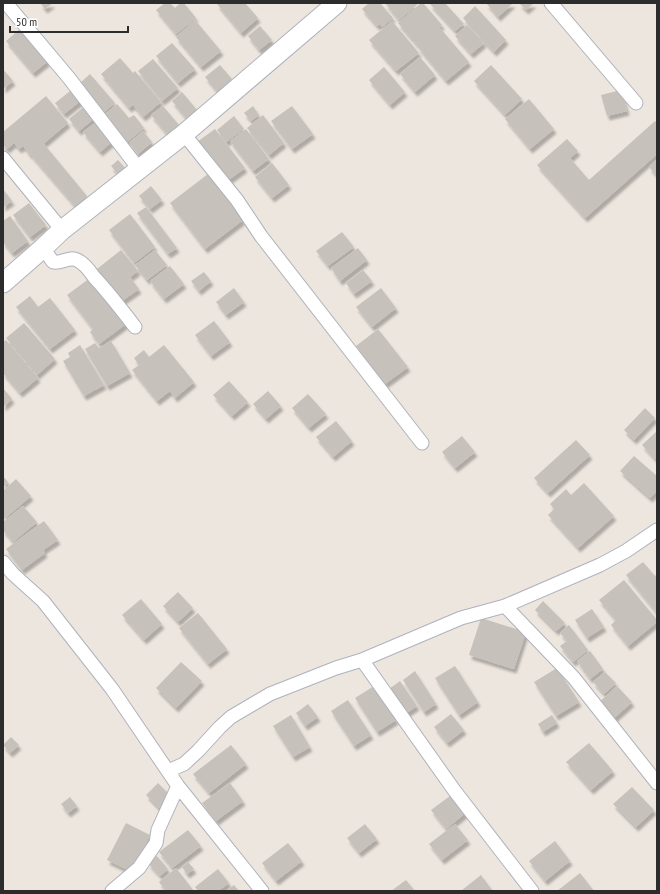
<svg xmlns="http://www.w3.org/2000/svg" width="660" height="894" viewBox="0 0 660 894" font-family="'PT Sans Narrow',sans-serif">
<style>
.building{fill:#c6c1ba;filter:url(#shadow)}
.lines{fill:none;stroke-linecap:round;stroke-linejoin:round}
.street-casing{stroke:#afb2bc;stroke-width:15}
.secondary-casing{stroke:#afb2bc;stroke-width:21}
.street{stroke:#fff;stroke-width:13}
.secondary{stroke:#fff;stroke-width:19}
</style>
<defs>
<filter id="shadow"><feDropShadow dx="2.5" dy="4.5" stdDeviation="1" flood-color="#0004"/></filter>
</defs>
<rect width="100%" height="100%" fill="#ede6df"/>
<path class="building" d="M40,3H53L45,9Z
M165,3H170L175,8L180,3H184L196,18L176,34L156,10Z
M219,3H245L258,18L241,33L217,4Z
M369,3H380L393,18L382,27L380,24L377,26L362,9Z
M385,3H419L399,20Z
M421,3H423L442,25L418,46L398,23Z
M431,3H445L464,24L455,31L430,4Z
M486,3H513L498,17Z
M519,3H534L526,10Z
M475,6L506,40L494,52L463,18Z
M195,20L221,51L201,67L176,37Z
M392,21L419,53L396,71L369,40Z
M467,25L484,43L471,54L455,36Z
M260,26L272,40L259,50L248,36Z
M440,28L469,62L446,81L418,47Z
M20,29L48,61L33,73L6,41Z
M172,43L195,69L178,83L156,56Z
M420,57L435,75L415,92L400,74Z
M120,58L133,73L135,71L161,102L143,117L133,105L129,108L101,74Z
M153,59L178,88L162,101L138,71Z
M220,65L232,79L217,91L205,77Z
M491,65L522,99L505,115L474,81Z
M384,67L405,92L390,105L369,80Z
M3,69L13,81L3,89Z
M90,74L115,103L104,112L80,83Z
M74,88L83,99L64,114L55,103Z
M621,90L627,111L607,116L601,95Z
M182,92L197,110L187,119L172,101Z
M46,96L68,123L30,155L23,146L19,149L14,143L7,149L3,145V132Z
M529,99L554,129L530,149L505,119Z
M117,104L129,118L134,115L144,128L126,143L103,116Z
M86,105L96,117L79,131L69,119Z
M163,106L179,125L168,135L151,115Z
M253,106L259,115L251,121L244,113Z
M292,106L313,134L292,149L271,121Z
M263,115L284,143L269,155L247,128Z
M234,116L244,129L226,142L217,130Z
M98,121L114,140L100,152L83,132Z
M655,121L657,123V154L585,218L537,165L567,139L578,151L570,158L589,180Z
M215,129L245,168L227,181L197,142Z
M246,129L269,159L253,171L230,141Z
M143,131L152,142L138,154L129,143Z
M44,144L87,196L75,206L31,155Z
M657,159V176L649,167Z
M118,160L127,170L120,176L111,166Z
M272,163L289,185L272,198L255,177Z
M208,174L243,220L205,249L170,203Z
M151,186L162,200L150,209L139,196Z
M3,189L12,201L3,207Z
M29,203L46,225L30,237L13,215Z
M146,207L177,248L168,254L137,213Z
M130,214L155,247L134,263L109,230Z
M10,216L28,241L12,253L3,242V221Z
M342,232L354,247L328,266L316,251Z
M358,248L367,260L340,281L331,268Z
M121,250L138,271L130,277L139,289L122,301L97,269Z
M155,250L167,265L147,280L135,265Z
M170,266L184,284L164,299L150,281Z
M363,270L372,281L354,294L346,283Z
M204,272L211,281L199,291L191,281Z
M90,278L126,324L99,344L90,332L93,329L67,295Z
M234,288L244,302L226,315L216,302Z
M381,288L396,308L372,327L356,307Z
M30,296L38,307L50,298L75,330L50,349L16,307Z
M214,321L230,342L211,356L195,335Z
M24,323L55,359L37,375L6,338Z
M378,329L408,367L385,384L356,346Z
M6,340L38,378L20,393L3,373V342Z
M111,341L130,373L107,386L85,349L95,343L99,348Z
M80,345L104,385L84,396L63,361L70,357L68,353Z
M164,345L194,382L175,398L170,391L157,401L132,370L139,365L134,358L144,350L149,357Z
M229,381L248,402L232,416L213,395Z
M3,388L12,399L3,407Z
M268,391L281,406L266,419L253,404Z
M308,394L326,414L309,428L292,408Z
M645,408L655,418L634,440L624,430Z
M336,421L352,441L333,457L316,437Z
M657,431V457L655,459L642,445Z
M462,436L475,452L455,468L442,452Z
M576,440L590,455L548,493L534,478Z
M634,456L657,476V491L650,498L620,471Z
M3,476L8,482L3,487Z
M16,479L31,496L3,520V491Z
M584,483L614,516L578,548L548,515L554,509L550,504L566,489L571,495Z
M23,506L37,522L13,542L3,530V522Z
M44,521L58,540L43,550L45,553L22,570L6,549Z
M643,562L655,576L657,574V613L626,575Z
M624,580L657,620V622L628,646L611,625L616,620L599,600Z
M178,592L193,608L178,622L163,606Z
M141,599L162,624L144,640L122,615Z
M543,601L565,623L556,631L535,610Z
M592,609L604,627L587,638L575,620Z
M198,613L227,649L208,664L179,628Z
M481,618L526,632L514,669L469,655Z
M569,625L588,650L573,662L560,646L567,641L560,633Z
M590,651L603,669L590,679L577,661Z
M181,662L202,681L176,708L156,688Z
M455,666L478,702L459,715L435,678Z
M557,668L579,702L556,716L534,682Z
M415,671L436,704L424,712L403,680Z
M605,672L616,683L604,694L593,682Z
M400,681L417,706L405,714L389,689Z
M374,686L396,720L377,732L355,698Z
M617,686L632,702L612,720L597,704Z
M348,700L371,735L354,746L331,711Z
M308,704L318,717L305,726L296,713Z
M451,714L464,730L447,743L434,727Z
M291,715L310,747L293,757L273,726Z
M552,715L557,723L543,732L538,724Z
M11,737L19,745L10,753L3,745Z
M589,743L613,771L591,790L566,762Z
M231,745L246,764L209,793L193,774Z
M158,783L171,796L159,808L146,795Z
M230,783L243,801L216,821L202,803Z
M632,787L654,810L636,827L613,804Z
M454,793L468,811L446,829L431,810Z
M70,797L77,806L68,813L61,804Z
M126,823L150,835L132,872L107,860Z
M365,824L377,839L359,853L347,838Z
M455,824L468,840L442,860L429,844Z
M188,830L201,846L172,868L159,852Z
M555,841L570,861L545,881L529,861Z
M288,843L302,861L276,881L262,863Z
M157,856L168,869L160,876L148,863Z
M188,862L194,869L187,874L182,867Z
M176,868L194,891H166L159,882Z
M218,869L229,883L218,891H198L195,887Z
M580,873L594,891H557Z
M481,875L492,890L490,891H463L462,890Z
M406,880L415,891H391Z
M234,885L239,891H226Z"/>
<g class="lines">
<g class="street-casing">
<path id="street" d="M6,3L69,78L139,169
M551,3L636,103
M184,134L237,200L261,236L422,443
M3,158L62,230
M43,248L53,262C61,264 69,256 77,260C84,263 90,271 94,277C109,293 122,310 135,327
M3,562L13,574L43,601L112,689L178,786L262,891
M505,606L574,678L657,783
M362,660L454,790L532,891
M168,771L184,764L198,751L220,727L231,717L270,694L336,668L362,660L461,618L505,606L600,565L626,551L657,530
M112,891L139,868L156,843L158,830L178,786"/>
</g>
<g class="secondary-casing">
<path id="secondary" d="M3,283L43,248L62,230L184,134L337,3"/>
</g>
<use href="#street" class="street"/>
<use href="#secondary" class="secondary"/>
</g>
<rect width="660" height="894" fill="none" stroke="#2c2c2c" stroke-width="8"/>
<path d="M10 26v6h118v-6" fill="none" stroke="#2c2c2c" stroke-width="2"/>
<text x="16" y="26" font-size="12" fill="#2c2c2c" stroke="#ffffff" stroke-width="3" paint-order="stroke">50 m</text>
</svg>
